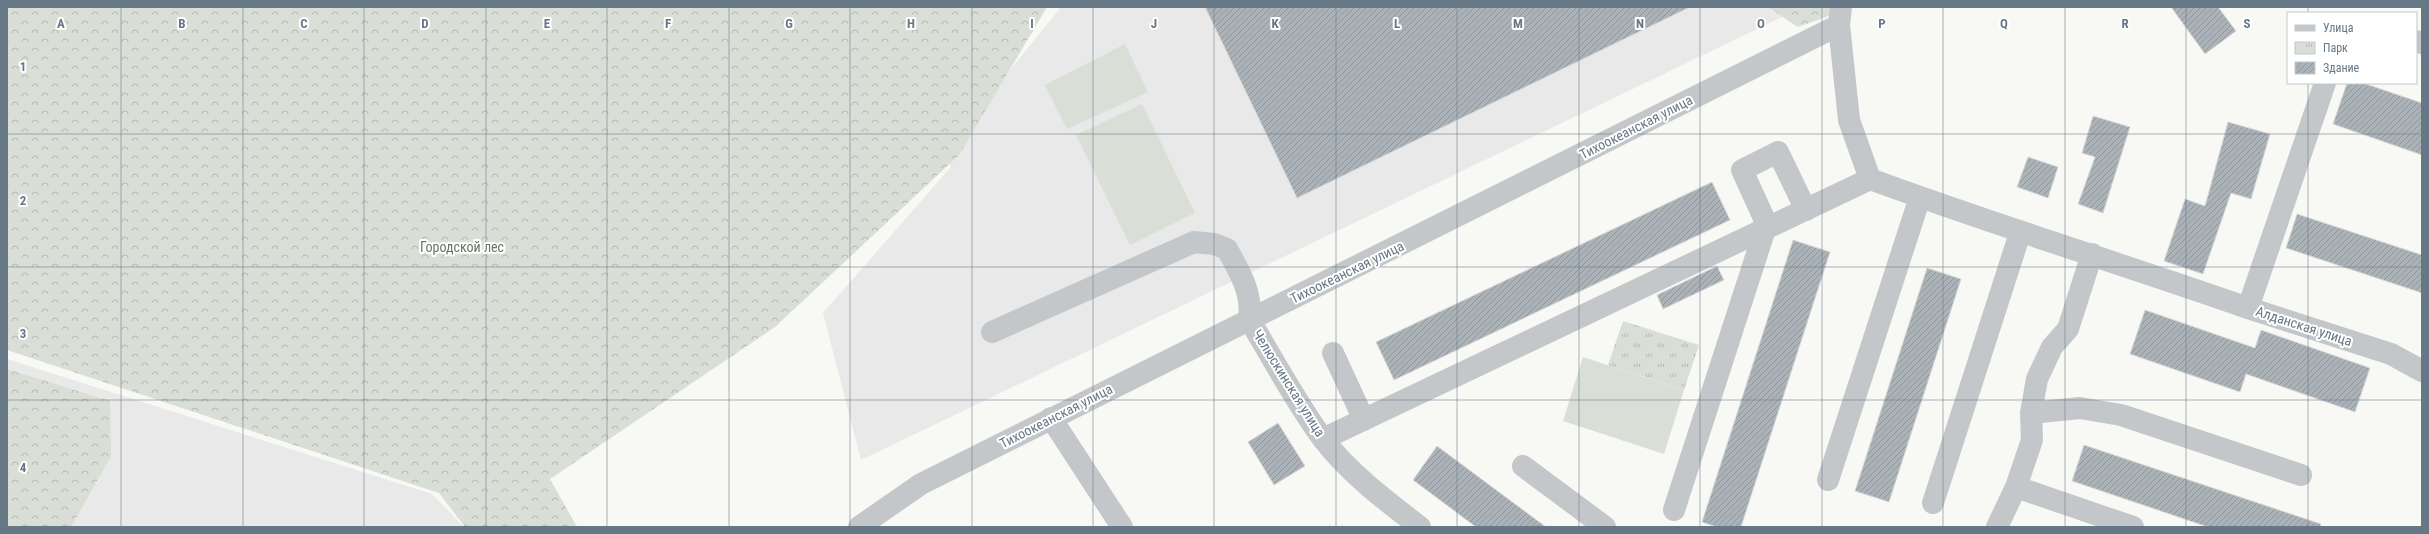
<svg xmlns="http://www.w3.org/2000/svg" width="2429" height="534" viewBox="0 0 2429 534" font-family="'Roboto Condensed',sans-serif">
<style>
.built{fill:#e8e9e8}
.forest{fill:url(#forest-crowns)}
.park{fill:url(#park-tufts)}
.pitch{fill:#d9dfd6}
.building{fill:url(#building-hatch);stroke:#d9d9d7}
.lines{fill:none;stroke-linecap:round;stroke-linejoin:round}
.minor{stroke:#c3c7ca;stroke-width:22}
.grid{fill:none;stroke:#667786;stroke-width:1;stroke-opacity:0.55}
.labels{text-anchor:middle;stroke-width:4;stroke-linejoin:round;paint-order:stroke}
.street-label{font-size:14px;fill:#667786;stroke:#fff}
.park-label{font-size:14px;fill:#657861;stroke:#fff}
.grid-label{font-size:13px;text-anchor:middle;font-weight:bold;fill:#667786;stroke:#fff;stroke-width:4;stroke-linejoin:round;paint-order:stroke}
</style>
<defs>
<pattern id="forest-crowns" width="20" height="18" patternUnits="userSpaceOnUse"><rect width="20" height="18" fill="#d9dfd6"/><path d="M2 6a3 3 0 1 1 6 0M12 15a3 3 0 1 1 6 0" fill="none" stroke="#b4bab3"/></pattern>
<pattern id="park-tufts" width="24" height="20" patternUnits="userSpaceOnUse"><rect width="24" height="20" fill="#d9dfd6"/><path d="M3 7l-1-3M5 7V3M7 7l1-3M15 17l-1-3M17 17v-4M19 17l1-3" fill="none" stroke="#b4bab3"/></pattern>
<pattern id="building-hatch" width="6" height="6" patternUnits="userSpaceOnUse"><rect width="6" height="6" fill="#abb3b9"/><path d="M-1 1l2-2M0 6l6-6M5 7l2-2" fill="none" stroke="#8f969c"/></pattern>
</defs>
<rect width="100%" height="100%" fill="#f8f8f5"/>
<path class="built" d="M1061,7H1803L861,460L823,313L950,168L949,146Z
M7,359L432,494L464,527H7Z"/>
<path class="forest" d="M7,7H1047L959,155L775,327L550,479L577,527H465L439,493L7,350Z
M1768,7H1854L1798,27Z
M7,369L110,401L111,456L71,527H7Z"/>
<path class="park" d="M1623,321L1699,345L1684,390L1608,365Z"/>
<path class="pitch" d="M1125,44L1148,92L1067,129L1045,85Z
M1142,104L1195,213L1130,245L1076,135Z
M1583,357L1684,390L1664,454L1563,421Z"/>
<path class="building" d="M1205,7H1690L1297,198Z
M2171,7H2218L2236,31L2205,54Z
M2347,83H2363L2422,103V155L2333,124Z
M2093,116L2130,127L2103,213L2078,204L2095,157L2082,153Z
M2228,122L2270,134L2251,199L2231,193L2203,274L2164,261L2185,199L2205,206Z
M2028,157L2058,167L2048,198L2017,187Z
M1712,182L1730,220L1394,380L1376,342Z
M2297,214L2422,255V293L2286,248Z
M1793,240L1830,252L1741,527H1717L1702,522Z
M1717,266L1724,280L1663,309L1657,295Z
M1927,268L1961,279L1889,502L1855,491Z
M2145,310L2255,348L2261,330L2370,368L2355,412L2246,374L2240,392L2130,354Z
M1278,423L1305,466L1274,485L1248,442Z
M2084,445L2321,524L2320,527H2208L2072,481Z
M1437,446L1546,527H1476L1413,480Z"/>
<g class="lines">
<path class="minor" d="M1841,7L1839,25L1849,120L1870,179
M2416,41L2422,43
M2325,83L2248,308L2391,354L2422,371
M1768,227L1742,170L1778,152L1806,210
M2092,254L2068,329L2052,347L2037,379L2031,413L2032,440L2016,487L2133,527
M1249,319C1273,359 1295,401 1323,439C1349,473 1386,501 1420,527
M992,332L1194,242L1214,244L1227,249C1239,271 1253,293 1249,319
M1333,353L1364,420
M2031,413L2080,408L2121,415L2301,475
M1051,418L1122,527
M1323,439L1870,179C1995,225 2122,264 2248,308
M1523,466L1605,527
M1828,480L1920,197
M1933,503L2020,233
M1674,510L1765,229
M859,527L921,484L1839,25
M1997,527L2016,487"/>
</g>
<path class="grid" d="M121,7V527M243,7V527M364,7V527M486,7V527M607,7V527M729,7V527M850,7V527M972,7V527M1093,7V527M1214,7V527M1336,7V527M1457,7V527M1579,7V527M1700,7V527M1822,7V527M1943,7V527M2065,7V527M2186,7V527M2308,7V13M2308,83V527M7,134H2422M7,267H2422M7,400H2422"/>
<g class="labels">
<g class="street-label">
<text transform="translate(1636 127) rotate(-27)" y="5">Тихоокеанская улица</text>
<text transform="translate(1347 272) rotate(-26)" y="5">Тихоокеанская улица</text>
<text transform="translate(2304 326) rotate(18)" y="5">Алданская улица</text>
<text transform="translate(1289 383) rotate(58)" y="5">Челюскинская улица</text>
<text transform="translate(1056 416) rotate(-27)" y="5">Тихоокеанская улица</text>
</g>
<g class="park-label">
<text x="462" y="252">Городской лес</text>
</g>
</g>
<g class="grid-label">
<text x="61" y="28">A</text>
<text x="182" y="28">B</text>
<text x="304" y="28">C</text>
<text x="425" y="28">D</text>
<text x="547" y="28">E</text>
<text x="668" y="28">F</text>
<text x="789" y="28">G</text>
<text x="911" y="28">H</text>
<text x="1032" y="28">I</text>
<text x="1154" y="28">J</text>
<text x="1275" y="28">K</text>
<text x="1397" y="28">L</text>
<text x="1518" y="28">M</text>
<text x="1640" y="28">N</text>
<text x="1761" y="28">O</text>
<text x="1882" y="28">P</text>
<text x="2004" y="28">Q</text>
<text x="2125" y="28">R</text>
<text x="2247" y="28">S</text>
<text x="23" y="71">1</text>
<text x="23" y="205">2</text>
<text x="23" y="338">3</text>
<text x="23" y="472">4</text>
</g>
<rect width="2429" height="534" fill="none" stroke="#667786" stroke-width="16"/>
<rect x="2287" y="12" width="130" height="72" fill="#ffffff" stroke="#c2c9cf"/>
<rect x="2295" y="25" width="20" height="6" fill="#c3c7ca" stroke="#c2c9cf"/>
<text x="2323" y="32" font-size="12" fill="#667786">Улица</text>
<rect x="2295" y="42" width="20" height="12" fill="url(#park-tufts)" stroke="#c2c9cf"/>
<text x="2323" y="52" font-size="12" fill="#667786">Парк</text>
<rect x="2295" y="62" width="20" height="12" fill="url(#building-hatch)" stroke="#c2c9cf"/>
<text x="2323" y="72" font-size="12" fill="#667786">Здание</text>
</svg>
